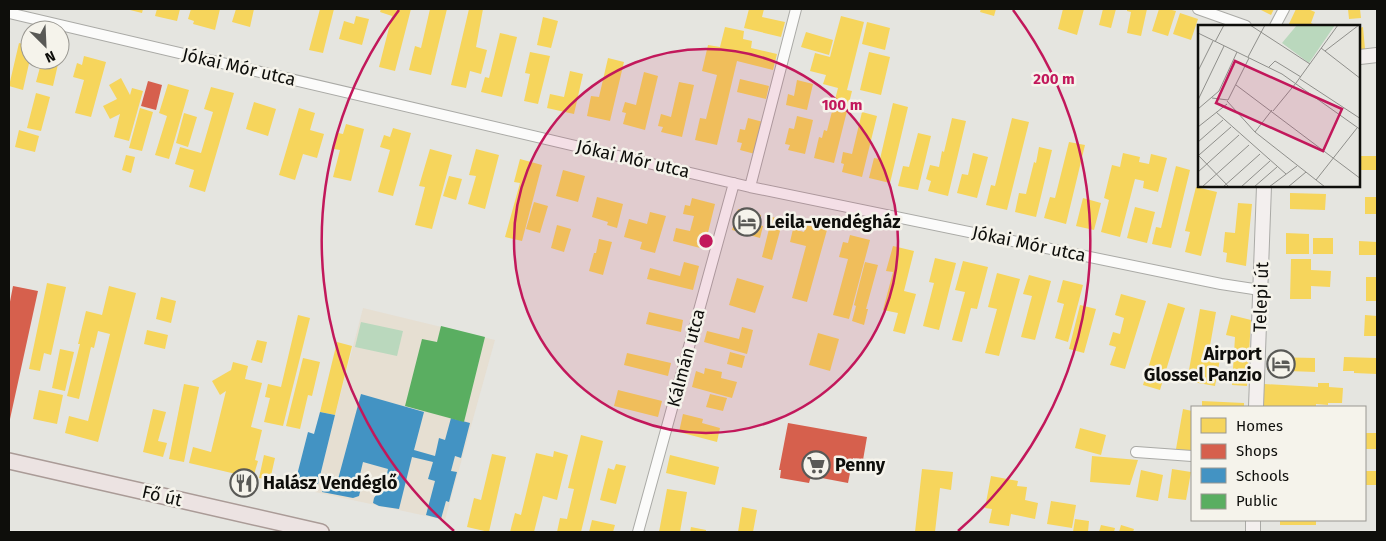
<svg xmlns="http://www.w3.org/2000/svg" width="1386" height="541" viewBox="0 0 1386 541" font-family="'Fira Sans',sans-serif">
<style>
.education{fill:#e6dfd2}
.green{fill:#bad8bd}
.homes{fill:#f6d55c}
.shops{fill:#d6604d}
.schools{fill:#4393c3}
.public{fill:#5aae61}
.lines{fill:none;stroke-linecap:round;stroke-linejoin:round}
.minor-casing{stroke:#aaaaa6;stroke-width:12}
.secondary-casing{stroke:#aaaaa6;stroke-width:16}
.primary-casing{stroke:#aa9b97;stroke-width:18}
.minor{stroke:#fbfbfa;stroke-width:10}
.secondary{stroke:#f3efee;stroke-width:14}
.primary{stroke:#ece3e2;stroke-width:15}
.ring{fill:none;stroke:#c2185b;stroke-width:2.5}
.labels{text-anchor:middle;stroke-width:5;stroke-linejoin:round;paint-order:stroke}
.street-label{font-size:18px;fill:#0e0e0b;stroke:#f5f3eb}
.poi-label{font-size:18px;font-weight:bold;fill:#0e0e0b;stroke:#f5f3eb;text-anchor:start}
.inset-road{fill:none;stroke:#8f8f8b;stroke-width:1}
.view{fill:#c2185b;fill-opacity:0.15;stroke:#c2185b;stroke-width:2.5}
.inset-edge{fill:none;stroke:#0e0e0b;stroke-width:2.5}
.centre{fill:#c2185b;stroke:#f5f3eb;stroke-width:2.5}
.ring-label{font-size:15px;text-anchor:middle;font-weight:bold;fill:#c2185b;stroke:#f5f3eb;stroke-width:5;stroke-linejoin:round;paint-order:stroke}
</style>
<rect width="100%" height="100%" fill="#e5e5e0"/>
<path class="education" d="M363,308L495,340L445,520L315,492Z"/>
<path class="green" d="M361,322L403,331L397,356L355,347Z"/>
<path class="homes" d="M126,9H143L142,13Z
M157,9H180L177,21L155,16Z
M191,9H220L215,30L193,24L194,21L188,19Z
M236,9H254L250,27L232,22Z
M320,9H334L323,53L309,50Z
M381,9H411L395,71L379,67L392,16L380,12Z
M430,9H447L431,75L409,70L415,46L421,48Z
M469,9H483L476,47L487,50L481,74L470,71L466,88L451,85Z
M749,9H764L762,17L785,22L781,37L744,28Z
M981,9H996L994,16L980,12Z
M1063,9H1084L1077,35L1058,29Z
M1103,9H1116L1111,28L1099,25Z
M1127,9H1147L1141,36L1127,33L1131,12L1127,11Z
M1159,9H1168L1176,11L1168,36L1152,31Z
M1259,9H1274L1271,15Z
M1296,9H1308L1315,12L1311,23L1313,24L1312,26H1288Z
M1348,9H1360L1361,18L1349,19Z
M1180,13L1198,19L1191,40L1173,34Z
M356,16L369,19L362,45L339,39L344,21L354,24Z
M841,16L864,22L847,90L852,91L834,163L814,158L819,137L822,138L824,130L827,131L838,88L823,84L826,75L810,71L815,53L830,57Z
M543,17L558,21L551,48L537,45Z
M867,22L890,28L885,50L862,44Z
M725,27L744,31L743,39L752,41L751,48L777,54L773,70L737,61L717,145L695,140L700,118L706,119L717,75L702,71L708,45L720,47Z
M1363,27L1365,49L1360,50V28Z
M806,32L833,40L829,55L801,47Z
M500,33L517,37L502,97L481,92L485,77L489,78Z
M19,43L30,46V59L23,90L9,86Z
M530,52L550,56L538,104L524,101L530,74L525,73Z
M869,52L890,57L881,95L860,90Z
M84,56L106,62L91,117L75,113L84,80L73,77L77,63L82,65Z
M608,58L624,62L610,121L587,116L591,96L599,97Z
M42,60H59L53,86L36,82Z
M570,71L583,74L574,114L547,108L550,94L564,97Z
M644,72L658,76L645,130L623,124L626,113L622,112L625,102L636,105Z
M121,78L130,95L132,88L143,91L129,141L114,137L120,114L110,119L103,106L117,99L109,85Z
M740,79L769,86L766,99L737,92Z
M797,80L813,84L807,110L786,105L788,94L794,96Z
M679,82L694,85L682,137L661,132L663,127L658,126L661,114L671,117Z
M168,84L189,90L169,159L155,155L167,116L159,113Z
M211,87L234,93L205,192L189,187L194,170L175,164L180,147L201,153L213,112L204,109Z
M36,93L50,97L41,131L27,128Z
M254,102L276,109L268,136L246,129Z
M893,103L908,107L890,183L869,178L874,158L880,159Z
M140,108L153,112L142,151L129,148Z
M299,108L315,113L310,130L324,134L317,158L303,154L295,180L279,175Z
M862,112L877,116L862,177L842,172L844,164L841,163L843,152L852,154Z
M184,113L197,117L188,147L176,143Z
M797,116L813,120L805,154L788,150L790,145L785,144L789,128L794,129Z
M748,118L763,122L755,154L740,150L742,143L737,142L740,129L745,130Z
M952,118L966,121L948,196L928,191L931,181L926,179L930,165L939,167L942,151L944,152Z
M1012,118L1029,122L1007,210L986,205L991,185L995,186Z
M346,124L364,129L351,181L333,177L340,150L334,149L338,133L343,134Z
M393,128L411,133L393,196L378,192L390,150L380,147L384,135L390,137Z
M19,130L39,136L35,152L15,147Z
M918,133L931,136L918,190L898,186L903,166L909,167Z
M1069,142L1085,145L1066,224L1044,218L1050,197L1055,198Z
M1039,147L1052,150L1036,217L1015,212L1019,193L1026,194L1034,162L1036,163Z
M430,149L452,155L432,229L415,225L425,187L419,186Z
M476,149L499,155L485,209L468,204L476,176L469,175Z
M973,153L988,157L977,198L957,193L962,174L968,175Z
M1123,153L1140,157L1139,162L1149,164L1151,154L1167,158L1158,192L1143,188L1144,181L1135,179L1120,237L1101,232L1109,200L1104,198L1112,165L1120,167Z
M126,155L135,157L131,173L122,170Z
M1360,156H1377V170H1360Z
M520,159L542,165L522,241L505,237L520,183L514,182Z
M1176,166L1190,170L1171,248L1152,244L1156,227L1161,228Z
M563,170L585,176L578,202L556,196Z
M449,176L462,179L456,200L443,196Z
M1196,187L1217,192L1201,256L1185,252L1190,232L1185,231Z
M1290,193L1326,194L1325,210L1290,209Z
M597,197L623,204L617,228L607,225L608,222L592,217Z
M1365,197H1377V214H1365Z
M692,198L715,204L704,249L673,241L676,228L690,231L694,216L683,214L685,205L690,206Z
M1083,198L1101,203L1094,230L1076,226Z
M534,202L548,206L540,233L526,229Z
M1238,203L1252,204L1246,266L1226,262L1227,253L1223,252L1225,232L1235,233Z
M1135,207L1155,212L1147,243L1127,238Z
M738,209L761,215L759,225L763,226L760,238L732,230Z
M650,212L666,216L655,253L640,249L642,242L624,237L629,219L647,224Z
M772,217L783,220L772,260L762,257Z
M557,225L571,229L564,252L551,248Z
M806,225L827,230L807,302L792,298L806,246L790,242L793,229L804,232Z
M1286,233L1309,234V254H1286Z
M850,235L870,240L849,319L833,315L848,259L839,257L843,242L848,243Z
M1313,238H1333V254H1313Z
M599,239L612,242L603,275L589,271L594,253H596Z
M1359,241L1377,242V255H1359Z
M893,246L914,251L904,291L916,294L905,334L893,331L898,313L883,310L893,272L886,271Z
M935,258L956,263L939,330L923,326L934,283L929,282Z
M1291,259H1311V270L1331,271L1330,287L1311,286V299H1290Z
M963,261L988,267L977,309L971,308L962,342L952,340L965,292L955,290Z
M684,262L699,266L693,290L647,279L650,268L680,276Z
M865,262L878,265L866,309H868L864,325L852,321L856,306L854,305Z
M997,273L1020,279L999,356L985,353L997,309L988,307Z
M1029,275L1051,281L1035,340L1021,337L1032,296L1023,294Z
M1366,277H1377V301H1366Z
M737,278L764,286L755,313L729,305Z
M1063,280L1083,285L1068,342L1055,338L1064,304L1057,302Z
M47,283L66,287L51,355L44,353L40,371L29,369Z
M109,286L136,293L98,442L65,433L69,416L88,421L110,334L98,331L94,348L91,347L79,399L67,396L80,344H78L86,311L102,315Z
M1121,294L1146,301L1125,369L1110,365L1116,347L1109,345L1113,332L1120,334L1124,318L1115,315Z
M161,297L176,301L171,323L156,319Z
M1168,303L1185,308L1160,390L1143,385Z
M1080,305L1096,309L1084,353L1069,349Z
M1200,309L1216,312L1208,357L1220,359L1215,386L1187,381Z
M649,312L683,320L681,332L646,324Z
M298,315L310,318L283,426L264,422L270,398L265,397L268,384L281,387Z
M1231,315L1251,320L1247,386L1232,385L1235,337L1226,335Z
M1365,315L1377,316V336H1364Z
M742,327L753,330L747,354L704,342L707,331L739,339Z
M147,330L168,335L165,349L144,344Z
M818,333L839,339L830,371L809,365Z
M257,340L267,342L262,363L251,360Z
M337,342L352,346L335,415L320,412Z
M60,349L74,352L65,391L52,388Z
M730,352L745,356L742,368L727,364Z
M627,353L671,363L668,376L624,365Z
M1268,357L1315,358V372L1267,370Z
M1344,357L1377,358V374L1354,373V371H1343Z
M303,358L320,362L312,396L308,395L300,429L286,426Z
M233,362L248,366L245,379L262,383L251,427L262,430L255,460L258,461L253,478L189,463L193,447L211,452L226,391L220,395L212,381L231,370Z
M705,368L722,372L721,378L737,382L732,398L692,387L696,371L704,374Z
M1318,383H1329V387L1343,388L1342,403H1328V405L1316,404V407H1262L1264,384L1318,387Z
M184,384L199,387L184,462L169,459Z
M39,390L63,395L57,424L33,419Z
M618,390L662,401L658,417L614,406Z
M710,394L727,398L723,411L706,407Z
M1202,401L1244,403V407H1202Z
M153,409L166,412L158,441L167,443L163,457L143,452Z
M1183,409L1192,411V452L1176,449Z
M683,414L703,419L702,423L720,428L717,442L679,432Z
M1080,428L1106,435L1101,455L1075,448Z
M1365,433H1377V449H1365Z
M581,435L603,441L581,532H557L560,518L567,519L574,489L568,488Z
M554,451L568,455L557,500L543,496L534,532H510L515,513L521,515L536,453L553,457Z
M492,454L506,457L489,532L467,527L474,498L481,500Z
M264,455L275,458L270,480L259,478Z
M670,455L719,467L715,485L666,473Z
M1092,456L1138,460L1130,485L1090,482Z
M616,464L626,466L616,504L600,500L608,468L614,470Z
M922,469L953,472L951,490L940,488L935,532H915Z
M1172,469L1191,472L1186,500L1168,498Z
M1141,470L1163,475L1158,501L1136,497Z
M1366,471H1377V485H1366Z
M991,476L1018,481L1017,486L1027,487L1025,500L1038,503L1035,519L1011,514L1009,526L989,523L992,509L985,508Z
M667,489L687,492L680,532H659Z
M1051,501L1076,505L1072,528L1047,524Z
M742,507L757,510L753,532H738Z
M1075,519L1089,521L1088,532H1073Z
M592,520L615,525L613,532H589Z
M1280,520H1316V525H1280Z
M1101,525L1115,528L1114,532H1099Z
M1121,525L1134,529L1133,532H1119Z
M691,527L706,530V532H690Z"/>
<path class="shops" d="M148,81L162,85L156,110L141,106Z
M13,286L38,291L10,419L9,418V307Z
M788,423L867,437L863,460L853,458L848,483L811,476L809,483L780,478L781,470H779Z"/>
<path class="schools" d="M361,394L424,412L414,450L435,456L439,438L445,440L451,418L470,423L461,458L455,456L451,471L457,472L449,502L446,501L441,519L426,515L435,481L428,479L433,462L412,457L399,509L379,506L373,503L374,498L385,483L388,469L363,462L358,483L362,484L359,496L353,498L322,492L326,474L335,477L333,482L337,483Z
M320,412L335,415L318,484L296,479L308,432L314,434Z"/>
<path class="public" d="M441,326L485,337L464,422L405,406L422,339L437,342Z"/>
<g class="lines">
<g class="minor-casing">
<path id="minor" d="M1198,9L1246,26
M9,13L750,187L1221,284L1260,290
M1275,26L1284,9
M750,187L796,9
M1136,452L1192,456
M638,532L734,183"/>
</g>
<g class="secondary-casing">
<path id="secondary" d="M1360,57L1377,55
M1256,407L1264,186
M1253,532V520"/>
</g>
<g class="primary-casing">
<path id="primary" d="M9,461L321,532"/>
</g>
<use href="#minor" class="minor"/>
<use href="#secondary" class="secondary"/>
<use href="#primary" class="primary"/>
</g>
<circle cx="706" cy="241" r="192" fill="#c2185b" fill-opacity=".12"/>
<g class="ring">
<circle cx="706" cy="241" r="192"/>
<path d="M454 531A384 384 0 0 1 399 10M1013 10A384 384 0 0 1 958 531"/>
</g>
<defs>
<g id="hotel-ring" transform="scale(1.4375)"><circle r="9.5" fill="#f5f3eb" stroke="#595956" stroke-width="1.5"/><path d="M-6-4.5h1.5V1H6V5H4.5V3h-9V5H-6ZM-4 0a1.8 1.8 0 1 1 3.6 0ZM.5 0V-2.5h3Q6-2.5 6 0Z" fill="#595956"/></g>
<g id="supermarket-ring" transform="scale(1.4375)"><circle r="9.5" fill="#f5f3eb" stroke="#595956" stroke-width="1.5"/><path d="M-6-5.5h2.5l.6 2H6L4.5 2H-2.5L-4.4-4H-6ZM-1.5 3.2a1.3 1.3 0 1 0 .1 0ZM3 3.2a1.3 1.3 0 1 0 .1 0Z" fill="#595956"/></g>
<g id="restaurant-ring" transform="scale(1.4375)"><circle r="9.5" fill="#f5f3eb" stroke="#595956" stroke-width="1.5"/><path d="M-5-6h1v4h1v-4h1v4h1v-4h1v5L-1.5 .5V6h-2V.5L-5-1ZM5-6V6H3V1.5H1.5Q1.5-4 5-6Z" fill="#595956"/></g>
</defs>
<g fill-rule="evenodd">
<use href="#hotel-ring" x="747" y="222"/>
<use href="#hotel-ring" x="1281" y="364"/>
<use href="#supermarket-ring" x="816" y="465"/>
<use href="#restaurant-ring" x="244" y="483"/>
</g>
<g class="labels">
<g class="street-label">
<text transform="translate(239 67) rotate(13)" y="6">Jókai Mór utca</text>
<text transform="translate(633 159) rotate(13)" y="6">Jókai Mór utca</text>
<text transform="translate(1029 244) rotate(12)" y="6">Jókai Mór utca</text>
<text transform="translate(1261 297) rotate(-88)" y="6">Telepi út</text>
<text transform="translate(686 358) rotate(-75)" y="6">Kálmán utca</text>
<text transform="translate(162 496) rotate(13)" y="6">Fő út</text>
</g>
<g class="poi-label">
<text x="766" y="228">Leila-vendégház</text>
<text x="1262" y="360" text-anchor="end">Airport<tspan x="1262" dy="21">Glossel Panzio</tspan></text>
<text x="835" y="471">Penny</text>
<text x="263" y="489">Halász Vendéglő</text>
</g>
</g>
<g transform="translate(1198 25)">
<rect width="162" height="162" fill="#e5e5e0"/>
<path d="M99,0H137L111,38L84,18Z" fill="#bad8bd"/>
<path class="inset-road" d="M52,0L112,39M0,8L84,49L163,105M17,17L26,0M123,23L163,54M127,26L161,0M50,32L67,0M71,42L77,36L103,52M0,46L15,16M102,54L163,94M98,58L140,0M38,60L163,154M14,73L30,75L51,33M0,75L26,21M29,76L57,107L127,162M0,84L21,66L39,27M75,86L98,58M18,87L88,149M0,102L29,79M57,107L74,85M0,117L25,95M0,130L31,162M1,130L33,102M0,147L41,110M118,155L159,103M4,162L51,120M25,162L62,129M43,162L72,136M56,162L79,142M71,162L99,141M90,162L108,147"/>
<path class="view" d="M37,36L144,84L125,126L18,78Z"/>
<rect width="162" height="162" class="inset-edge"/>
</g>
<circle cx="706" cy="241" r="8" class="centre"/>
<g class="ring-label">
<text x="1054" y="84">200 m</text>
<text x="842" y="110">100 m</text>
</g>
<rect width="1386" height="541" fill="none" stroke="#0e0e0b" stroke-width="20"/>
<rect x="1191" y="406" width="175" height="115" fill="#f5f3eb" stroke="#999791"/>
<rect x="1201" y="418" width="25" height="15" fill="#f6d55c" stroke="#999791"/>
<text x="1236" y="431" font-size="15" fill="#0e0e0b">Homes</text>
<rect x="1201" y="444" width="25" height="15" fill="#d6604d" stroke="#999791"/>
<text x="1236" y="456" font-size="15" fill="#0e0e0b">Shops</text>
<rect x="1201" y="468" width="25" height="15" fill="#4393c3" stroke="#999791"/>
<text x="1236" y="481" font-size="15" fill="#0e0e0b">Schools</text>
<rect x="1201" y="494" width="25" height="15" fill="#5aae61" stroke="#999791"/>
<text x="1236" y="506" font-size="15" fill="#0e0e0b">Public</text>
<g transform="translate(45 45) rotate(156)"><circle r="24" fill="#f5f3eb" stroke="#999791"/>
<path d="M0-4L9 19L0 12L-9 19Z" fill="#595956"/>
<text y="-8" font-size="14" font-weight="bold" text-anchor="middle" fill="#0e0e0b">N</text>
</g>
</svg>
